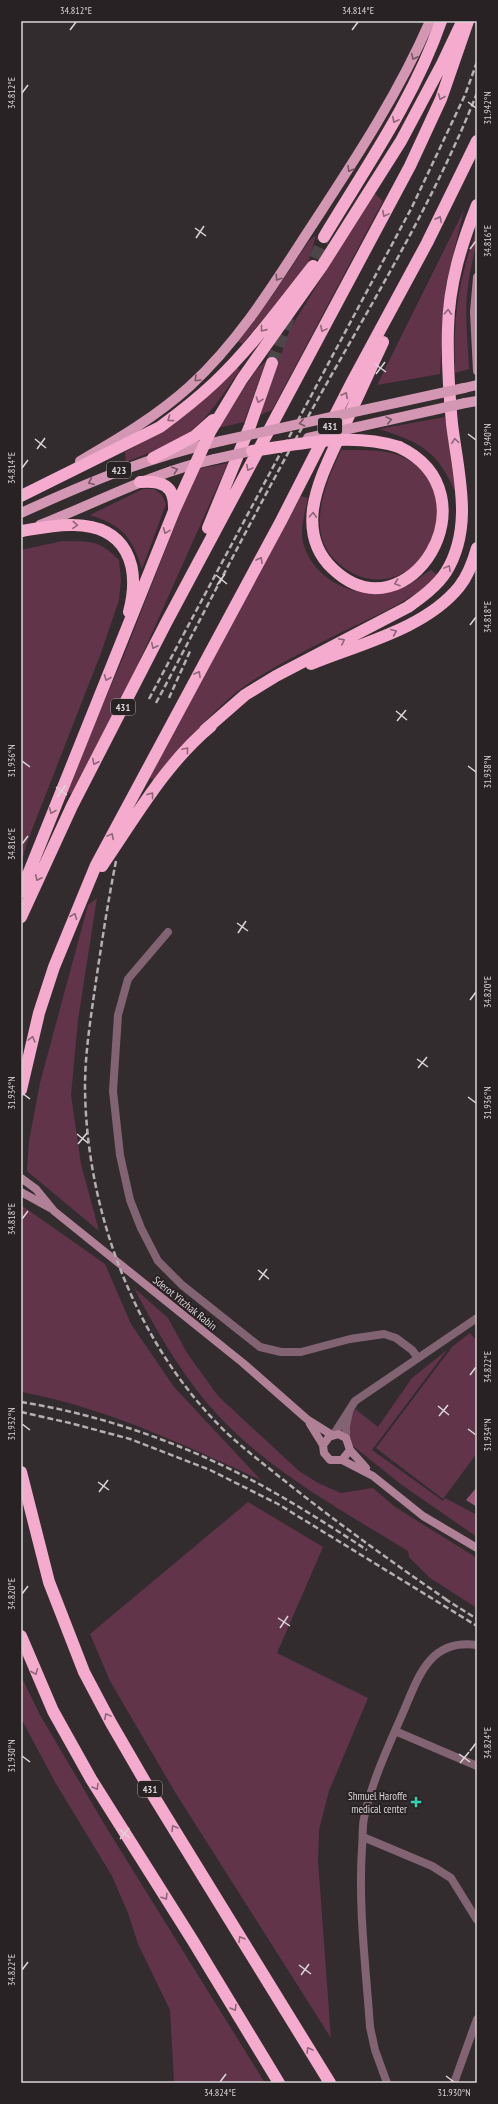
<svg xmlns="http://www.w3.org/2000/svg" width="498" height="2104" viewBox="0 0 498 2104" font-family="'PT Sans Narrow',sans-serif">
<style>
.green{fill:#61344a}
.water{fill:#975475}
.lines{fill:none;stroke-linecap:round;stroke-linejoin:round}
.highway-tunnel{stroke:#4c4648;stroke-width:12;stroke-dasharray:12 6;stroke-linecap:butt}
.street{stroke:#826371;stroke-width:8}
.secondary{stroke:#b08096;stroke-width:8}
.primary{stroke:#d497b3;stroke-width:10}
.highway{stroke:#f5abcd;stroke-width:12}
.rail{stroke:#b4afb2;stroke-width:2.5;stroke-dasharray:6 3;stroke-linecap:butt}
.primary-bridge{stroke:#d497b3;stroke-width:10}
.highway-bridge{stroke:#f5abcd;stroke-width:12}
.oneway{stroke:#765765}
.oneway2{stroke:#8f6679}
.ticks{fill:none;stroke:#dad6d8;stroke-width:1.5}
.poi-dot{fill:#30d4aa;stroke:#292225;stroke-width:1.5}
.labels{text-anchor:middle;stroke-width:4;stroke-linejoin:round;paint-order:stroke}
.shield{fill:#292225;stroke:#a5a0a2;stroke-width:1}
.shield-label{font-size:10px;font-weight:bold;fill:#dad6d8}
.street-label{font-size:11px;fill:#dad6d8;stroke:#292225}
.poi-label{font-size:11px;fill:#dad6d8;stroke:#292225;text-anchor:end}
.neatline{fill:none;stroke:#dad6d8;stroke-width:1.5}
.ticks-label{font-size:10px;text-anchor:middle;fill:#dad6d8}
</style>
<rect width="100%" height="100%" fill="#332c2f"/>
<path class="green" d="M374,193L383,201L272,410L260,415L290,329Z
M464,210L446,284L440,374L377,385Z
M477,229C477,249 470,266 468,286C464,314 468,342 469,369L455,373C453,318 458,280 477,229Z
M316,235L308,263L286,293L242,344L238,341L272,296L309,241Z
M266,361L244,422L218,428L256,370Z
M236,367L240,370C225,391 209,418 187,434C171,446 145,454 126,462L125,452L174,424Z
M445,417L456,494C438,451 422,443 379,429Z
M341,450C359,450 381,449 398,455C422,464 442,490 440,516C439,524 433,534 430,542C428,547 426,554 423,559C420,562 414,565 411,568C387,586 358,582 337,562C304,532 326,483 341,450Z
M228,463L135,671L72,795L66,791L125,653L197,469Z
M143,489H154L162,495L166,504L142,569C132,537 122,525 90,515Z
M301,496L308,498C305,513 299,531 304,546C317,584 361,601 397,590C410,586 420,577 431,570L439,576C412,600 379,614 348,629C314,646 280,663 249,683C211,709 184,746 156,781L148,777Z
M63,541C91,542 98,539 119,560L121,580L119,600L101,653L26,845L21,865V550Z
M97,898L78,1020L71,1095L81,1164L99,1231L27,1171L29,1141L40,1083L88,905Z
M21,1205L105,1264L131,1324L174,1387L261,1480C184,1445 107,1408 22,1392Z
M134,1288L168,1318L187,1353L218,1396L299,1471L318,1483L341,1493L373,1488L395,1507L477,1558V1608L430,1578L409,1557L408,1551C338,1508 261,1467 207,1403C178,1368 155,1328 134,1288Z
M470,1333L477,1341V1453L443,1499L376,1448L452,1347Z
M447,1350L372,1450L443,1501L445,1498L477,1515V1537L402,1485L333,1430L345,1416L355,1409L378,1427L412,1378Z
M248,1502L323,1547L277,1653L368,1698L329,1791L319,1830L318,1861L331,2038L175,1792L110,1681L90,1634Z
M21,1676L40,1715L106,1827L265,2083H175L174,2081L170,2010L138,1944L128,1913L112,1876L55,1782L23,1722L21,1717Z"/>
<path class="water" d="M477,1487V1507L466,1500Z"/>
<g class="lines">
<path class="highway-tunnel" d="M308,275L324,237
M272,363L289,317"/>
<path class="street" d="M168,932L128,979L118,1015L113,1091L120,1155L130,1200L141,1228L158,1261L182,1285L260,1347L281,1352H301L350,1339L384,1334L396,1338L412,1350L418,1358
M334,1434L355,1401L477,1318
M346,1438V1426L349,1412
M395,1731L477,1766
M363,1837L432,1866L451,1878L477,1920
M387,2083L375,2050L370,2027C366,1968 358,1907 362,1848C363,1838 362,1828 364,1818C372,1780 390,1743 405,1708C420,1672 432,1639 477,1645
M454,2083L477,2019"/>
<path class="secondary" d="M477,277L474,312L477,371
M21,1178L36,1189L54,1211L243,1363L308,1420L332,1435
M21,1192L52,1209
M310,1424L323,1445L324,1453L330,1460H342L350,1450L346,1438L338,1434L329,1437L323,1445
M350,1450L366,1468
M342,1460L373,1476L423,1516L477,1548"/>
<path class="primary" d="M464,388L477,385
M465,403L477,401
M80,461C118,439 157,416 190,386C238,342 272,287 307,233C352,164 397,97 430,21
M21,513C89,482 148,457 221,441
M40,525C98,502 154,472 215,459"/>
<path class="highway" d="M324,237C366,167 414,99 441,21
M383,342C369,372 355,402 341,433C330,457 317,482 313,509C310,533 316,553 333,569C408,640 498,494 399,447
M153,458L195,436L213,420
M140,482C162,480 175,486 174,509
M21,496L160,427C179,413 197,399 214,383C251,348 281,306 313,266
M208,528L250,426L272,363
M22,531C39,528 57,524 74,525C127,526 141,566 129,612
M311,664C359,644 425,629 459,587C468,576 473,562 477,548
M205,730L245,695L276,676L408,607C422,597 437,586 446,572C474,527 458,473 452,424C449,392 447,360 448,328C449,284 461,245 477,205
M102,866C135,818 166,763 211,726
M21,892L174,511L210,432L242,379L322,266L401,141L442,64L461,24
M21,917L72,806L166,623L410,166L441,99L468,21
M21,1090L39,1013L54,967L96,865L281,521L353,380L427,243L477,141
M21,1472L49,1582L84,1672L111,1723L151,1792L330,2083
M21,1636L53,1711L91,1779L193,1941L279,2083"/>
<path class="rail" d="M169,698L191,649
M149,699L412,207L465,95L477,62
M156,703C209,604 259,504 314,406C371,304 434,202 477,93
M116,861C108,901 102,941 96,981C91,1016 85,1052 85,1087C86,1213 137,1348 229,1435C249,1453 270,1469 291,1486C343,1527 396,1565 450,1602
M21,1402C97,1414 173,1440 242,1475C285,1497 327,1524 367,1550
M21,1412L70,1423L130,1439L210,1470L278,1504L477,1626
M445,1599L477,1619"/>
<path class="primary-bridge" d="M308,438L465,403
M221,441L464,388
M215,459L260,449"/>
<path class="highway-bridge" d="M252,451C300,444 351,432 399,447"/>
</g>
<defs><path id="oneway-chevron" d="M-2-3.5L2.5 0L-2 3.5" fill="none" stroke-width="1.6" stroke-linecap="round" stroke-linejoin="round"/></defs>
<g class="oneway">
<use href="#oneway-chevron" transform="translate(414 57) rotate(117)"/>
<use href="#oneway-chevron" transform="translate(350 169) rotate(121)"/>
<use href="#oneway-chevron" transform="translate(278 278) rotate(124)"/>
<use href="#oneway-chevron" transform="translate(197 379) rotate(135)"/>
<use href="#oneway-chevron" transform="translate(389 420) rotate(-13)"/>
<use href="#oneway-chevron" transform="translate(302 423) rotate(168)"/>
<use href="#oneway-chevron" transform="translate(175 470) rotate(-19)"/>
<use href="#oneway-chevron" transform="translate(91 482) rotate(157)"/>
</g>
<g class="oneway2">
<use href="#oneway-chevron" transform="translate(441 97) rotate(112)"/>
<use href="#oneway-chevron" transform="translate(395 120) rotate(117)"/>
<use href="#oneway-chevron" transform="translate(385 214) rotate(118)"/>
<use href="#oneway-chevron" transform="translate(439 219) rotate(-63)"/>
<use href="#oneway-chevron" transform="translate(448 312) rotate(-87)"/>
<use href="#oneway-chevron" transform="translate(263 329) rotate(129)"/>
<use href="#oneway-chevron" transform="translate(323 329) rotate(118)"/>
<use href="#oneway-chevron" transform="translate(345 395) rotate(-63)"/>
<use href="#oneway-chevron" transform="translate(259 400) rotate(109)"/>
<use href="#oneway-chevron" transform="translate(170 419) rotate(144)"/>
<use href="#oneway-chevron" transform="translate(455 441) rotate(-98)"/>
<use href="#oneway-chevron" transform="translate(249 468) rotate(118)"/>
<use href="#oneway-chevron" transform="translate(313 515) rotate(-86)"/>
<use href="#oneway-chevron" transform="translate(75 525) rotate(3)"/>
<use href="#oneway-chevron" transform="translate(166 531) rotate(111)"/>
<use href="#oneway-chevron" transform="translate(260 560) rotate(-61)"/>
<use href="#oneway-chevron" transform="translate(448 568) rotate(-62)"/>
<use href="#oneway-chevron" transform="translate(397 583) rotate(161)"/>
<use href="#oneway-chevron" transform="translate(394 632) rotate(-23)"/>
<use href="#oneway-chevron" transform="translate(342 641) rotate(-27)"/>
<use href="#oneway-chevron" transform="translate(154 646) rotate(117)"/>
<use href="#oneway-chevron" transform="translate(198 674) rotate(-61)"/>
<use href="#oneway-chevron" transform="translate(107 678) rotate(112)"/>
<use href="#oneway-chevron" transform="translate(186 750) rotate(-50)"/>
<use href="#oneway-chevron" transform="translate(95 762) rotate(117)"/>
<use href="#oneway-chevron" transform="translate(151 795) rotate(-53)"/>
<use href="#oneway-chevron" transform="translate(52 811) rotate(112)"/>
<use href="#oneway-chevron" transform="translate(111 836) rotate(-62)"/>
<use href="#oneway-chevron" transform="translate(38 878) rotate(115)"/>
<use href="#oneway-chevron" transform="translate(74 916) rotate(-68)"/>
<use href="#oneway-chevron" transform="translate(32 1039) rotate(-75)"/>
<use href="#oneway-chevron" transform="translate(35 1672) rotate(68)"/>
<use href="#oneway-chevron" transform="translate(107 1716) rotate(-118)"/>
<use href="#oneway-chevron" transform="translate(96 1787) rotate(59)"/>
<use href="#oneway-chevron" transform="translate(174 1828) rotate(-121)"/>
<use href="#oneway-chevron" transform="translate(165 1897) rotate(57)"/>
<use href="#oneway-chevron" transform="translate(241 1939) rotate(-121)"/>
<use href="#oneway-chevron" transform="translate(234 2008) rotate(59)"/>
<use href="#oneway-chevron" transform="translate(309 2050) rotate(-121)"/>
</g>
<path class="ticks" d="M70,30L76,22M352,30L358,22M22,93L28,85M468,102L476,108M195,228L206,236M196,238L204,226M470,249L476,241M375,364L386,372M376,374L385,362M468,434L476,440M35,439L46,448M37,449L45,438M22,468L28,460M216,575L227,584M217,585L225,574M470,625L476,617M396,711L407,720M397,721L406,710M22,761L30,767M468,766L476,772M56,787L67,795M57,797L66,785M22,844L28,836M237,923L248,931M238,933L246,921M470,1000L476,992M417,1059L428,1067M418,1068L427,1057M22,1093L30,1099M468,1097L476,1103M77,1134L88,1143M78,1144L87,1133M22,1219L28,1211M258,1270L269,1279M259,1280L267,1269M470,1375L476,1367M438,1406L449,1415M439,1416L448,1405M22,1424L30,1430M468,1429L476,1435M98,1482L109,1490M99,1492L108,1480M22,1594L28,1586M278,1618L290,1626M280,1628L288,1616M470,1751L476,1743M459,1754L470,1762M22,1756L30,1762M460,1763L469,1752M119,1829L130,1838M120,1839L129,1828M299,1965L311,1974M22,1970L28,1962M301,1975L309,1964M446,2076L454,2082M220,2082L226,2074"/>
<path class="poi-dot" d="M414 1796h4v4h4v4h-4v4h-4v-4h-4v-4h4z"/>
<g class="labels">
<g class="shield">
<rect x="318" y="418" width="24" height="16" rx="3"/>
<rect x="107" y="462" width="24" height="16" rx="3"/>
<rect x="111" y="699" width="24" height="16" rx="3"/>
<rect x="138" y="1781" width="24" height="16" rx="3"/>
</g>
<g class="shield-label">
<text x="330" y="430">431</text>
<text x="119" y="474">423</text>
<text x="123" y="711">431</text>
<text x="150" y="1793">431</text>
</g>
<g class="street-label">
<text transform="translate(185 1303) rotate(39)" y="4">Sderot Yitzhak Rabin</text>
</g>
<g class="poi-label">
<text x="407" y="1800">Shmuel Haroffe<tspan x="407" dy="13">medical center</tspan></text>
</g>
</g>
<rect width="498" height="2104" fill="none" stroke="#292225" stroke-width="44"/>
<rect x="22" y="22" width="454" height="2060" class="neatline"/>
<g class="ticks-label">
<text x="76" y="14">34.812°E</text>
<text x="358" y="14">34.814°E</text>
<text transform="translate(11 93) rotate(-90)" y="4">34.812°E</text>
<text transform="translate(487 108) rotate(-90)" y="4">31.942°N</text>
<text transform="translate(487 241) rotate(-90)" y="4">34.816°E</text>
<text transform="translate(487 440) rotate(-90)" y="4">31.940°N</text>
<text transform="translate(11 468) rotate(-90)" y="4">34.814°E</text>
<text transform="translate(487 617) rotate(-90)" y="4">34.818°E</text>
<text transform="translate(11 761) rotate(-90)" y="4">31.936°N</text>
<text transform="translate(487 772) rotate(-90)" y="4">31.938°N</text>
<text transform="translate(11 844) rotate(-90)" y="4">34.816°E</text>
<text transform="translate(487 992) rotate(-90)" y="4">34.820°E</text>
<text transform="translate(11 1093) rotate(-90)" y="4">31.934°N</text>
<text transform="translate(487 1103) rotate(-90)" y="4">31.936°N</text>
<text transform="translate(11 1219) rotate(-90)" y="4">34.818°E</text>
<text transform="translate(487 1367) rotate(-90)" y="4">34.822°E</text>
<text transform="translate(11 1424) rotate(-90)" y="4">31.932°N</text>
<text transform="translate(487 1435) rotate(-90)" y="4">31.934°N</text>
<text transform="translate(11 1594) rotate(-90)" y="4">34.820°E</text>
<text transform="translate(487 1743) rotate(-90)" y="4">34.824°E</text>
<text transform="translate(11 1756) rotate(-90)" y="4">31.930°N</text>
<text transform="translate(11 1970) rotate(-90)" y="4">34.822°E</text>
<text x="220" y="2096">34.824°E</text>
<text x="454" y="2096">31.930°N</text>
</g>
</svg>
